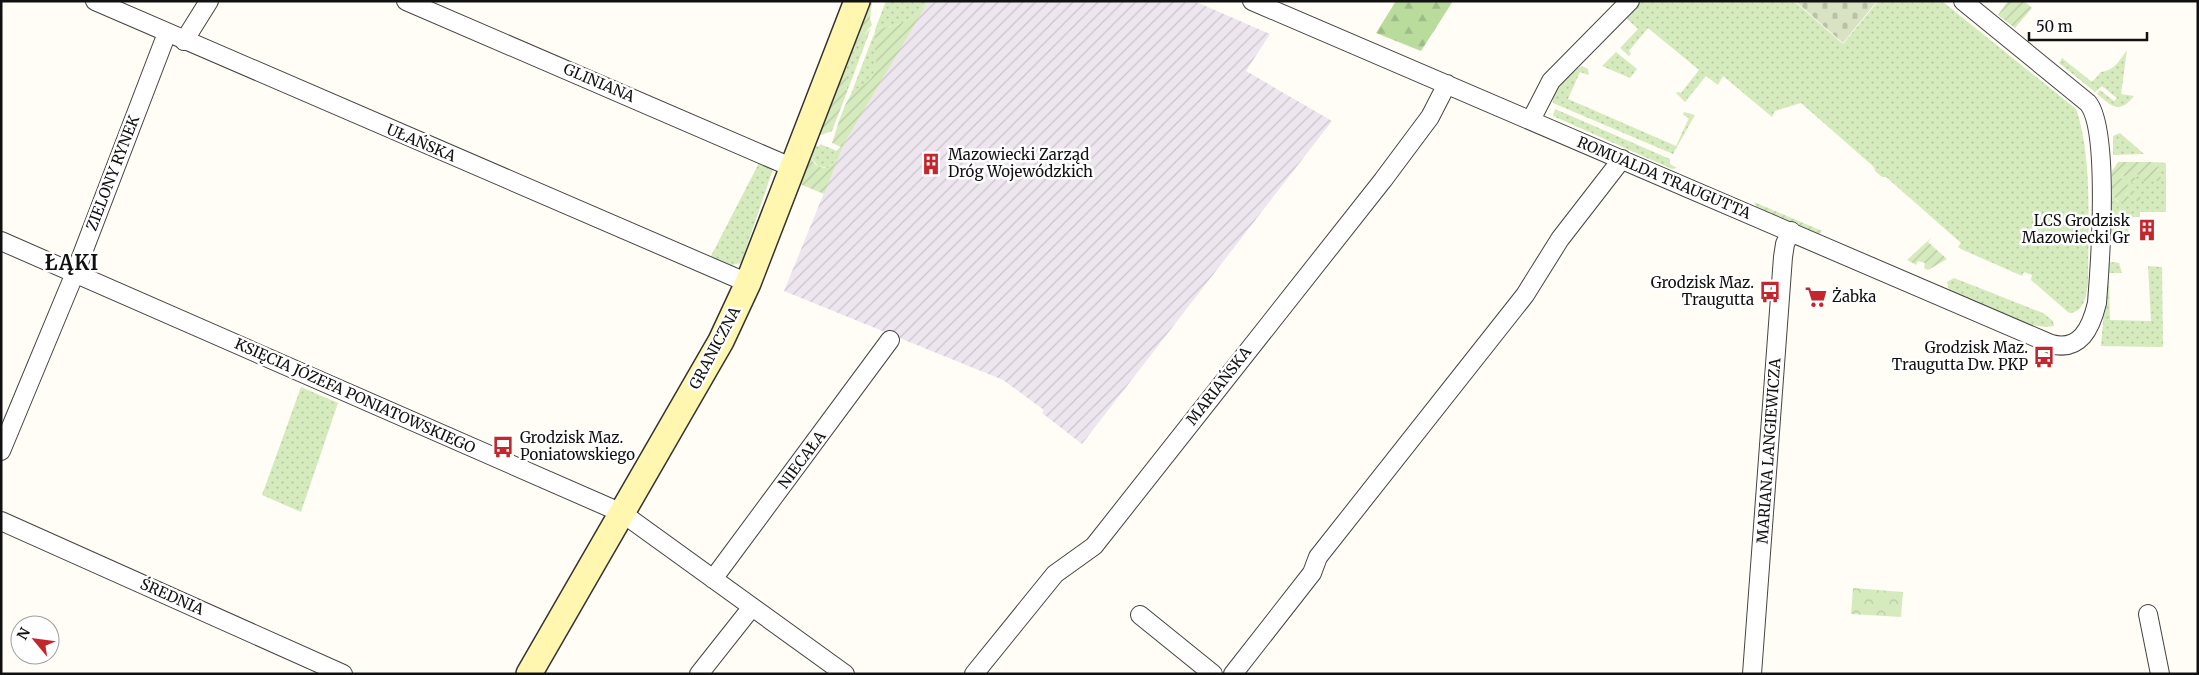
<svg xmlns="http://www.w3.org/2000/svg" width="2199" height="675" viewBox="0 0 2199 675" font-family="Merriweather,serif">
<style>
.industrial{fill:url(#industrial-furrows)}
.grass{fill:url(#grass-dots)}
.forest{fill:url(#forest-firs)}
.cemetery{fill:url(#cemetery-stones)}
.park{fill:url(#park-crowns)}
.garden{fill:url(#garden-furrows)}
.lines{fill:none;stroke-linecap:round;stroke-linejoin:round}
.street-casing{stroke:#444;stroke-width:20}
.secondary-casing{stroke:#333;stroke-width:28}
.street{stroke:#fff;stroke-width:18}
.secondary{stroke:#fff6b0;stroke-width:25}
.labels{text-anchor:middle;stroke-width:5;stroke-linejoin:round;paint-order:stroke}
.street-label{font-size:15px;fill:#111;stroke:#fff}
.poi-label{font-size:15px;fill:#111;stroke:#fff;text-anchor:start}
.district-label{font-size:20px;font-weight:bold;letter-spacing:1px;fill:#111;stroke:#fff}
</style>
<defs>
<pattern id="industrial-furrows" width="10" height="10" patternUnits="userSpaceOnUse" patternTransform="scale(1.25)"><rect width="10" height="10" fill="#eee6ef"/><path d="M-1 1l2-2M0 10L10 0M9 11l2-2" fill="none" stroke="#cbc4cc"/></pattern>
<pattern id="grass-dots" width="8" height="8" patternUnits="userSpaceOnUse" patternTransform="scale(1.25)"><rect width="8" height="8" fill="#d5ebbd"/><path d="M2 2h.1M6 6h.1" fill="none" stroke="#b6c8a1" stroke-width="1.8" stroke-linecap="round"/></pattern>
<pattern id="forest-firs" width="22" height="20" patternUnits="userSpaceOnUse" patternTransform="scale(1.25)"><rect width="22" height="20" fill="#b9dc9c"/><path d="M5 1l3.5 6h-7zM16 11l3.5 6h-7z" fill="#9ebc85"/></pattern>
<pattern id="cemetery-stones" width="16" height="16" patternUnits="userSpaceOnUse" patternTransform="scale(1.25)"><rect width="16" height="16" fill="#d9e3c4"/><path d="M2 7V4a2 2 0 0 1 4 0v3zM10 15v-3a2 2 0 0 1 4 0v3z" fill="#b9c2a7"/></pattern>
<pattern id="park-crowns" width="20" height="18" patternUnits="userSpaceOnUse" patternTransform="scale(1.25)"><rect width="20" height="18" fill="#d5ebbd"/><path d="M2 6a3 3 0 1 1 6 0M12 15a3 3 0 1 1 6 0" fill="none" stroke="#b6c8a1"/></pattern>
<pattern id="garden-furrows" width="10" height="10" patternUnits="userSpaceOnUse" patternTransform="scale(1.25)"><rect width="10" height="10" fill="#d5ebbd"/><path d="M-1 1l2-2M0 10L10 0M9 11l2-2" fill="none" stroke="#b6c8a1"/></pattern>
</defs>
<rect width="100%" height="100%" fill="#fffdf5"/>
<path class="industrial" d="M928,1H1194L1270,34L1246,71L1332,121L1082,444L1042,413L1044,410L1003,380L784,291L844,144Z"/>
<path class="grass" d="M886,1H928C914,19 899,29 876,27Z
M1639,1H1794L1843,44L1878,1H1942L2076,109C2093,157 2088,232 2088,283C2086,295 2085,312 2069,313L2031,280L2032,275L2024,272L2022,276L1961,249L1958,247L1961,243L1886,177H1882L1875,171L1874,167L1801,103L1775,111L1772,117L1723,76L1718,85L1706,76L1685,102L1676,93L1678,92L1681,93L1699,70L1648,28L1629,51L1631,54L1629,56L1620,48L1638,29L1627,19Z
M871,28L847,92C843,61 849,49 871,28Z
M874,34C882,60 877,82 851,94Z
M2127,50L2121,94L2134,96C2119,115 2112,106 2097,94L2100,90L2114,101L2117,98L2102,86L2095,92L2059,63L2062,58L2092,82L2101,72C2115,70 2119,61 2127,50Z
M1616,52L1637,69L1630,78L1602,66Z
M1582,66L1588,69L1589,75L1580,72L1568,99L1676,146L1689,118L1683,115L1684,112L1695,115L1673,154L1553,103C1550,91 1572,71 1582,66Z
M1555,109L1670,159V164L1677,168L1672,169L1553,116Z
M2120,133L2144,154L2113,155V136Z
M820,144L837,151V159L828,168L818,166L812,159L813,145L819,147Z
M2153,162L2166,163V212H2140V217H2129L2128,242H2111L2112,195L2118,202L2128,192L2120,176L2123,174L2132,176L2136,173L2156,172L2159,169Z
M759,163L773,169L741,263L732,265L711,256Z
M2113,262L2119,263L2122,273H2109L2110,320L2151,321L2148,266L2162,267L2163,347L2101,346L2108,263Z
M1954,278L2043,313L2053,321L2054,326L2046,327L2032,325L1949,290L1947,282Z
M301,387L338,403L301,512L262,495Z"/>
<path class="forest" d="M1396,1H1453L1421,51L1376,33Z"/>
<path class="cemetery" d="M1795,1H1877L1843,43Z"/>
<path class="park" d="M1853,588L1903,592L1901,617L1851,614Z"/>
<path class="garden" d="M864,1H872L870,19L872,25L849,53L846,67L847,92L832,131L821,135L814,132Z
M2008,1H2024L2032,8L2015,28L1998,15Z
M928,2L844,144L824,194L795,182L810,155C813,164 818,168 828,168L837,159V151L841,147L832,143C837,128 842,109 850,96C855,86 869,87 874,72C880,57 871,41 876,27C900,29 912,19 928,2Z
M2118,162H2153L2159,169L2156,172L2162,179L2158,182L2155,179L2152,182L2149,180L2146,183L2136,173L2133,176L2138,182L2135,185L2122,174L2120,177L2141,198L2138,202L2128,192L2125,195L2129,199L2125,203L2122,199L2119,202L2112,195V171Z
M1754,202L1822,231L1820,234L1757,207Z
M1932,237L1928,242L1947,259L1928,270L1924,268L1925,263L1918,261L1916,265L1907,260Z"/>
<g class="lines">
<g class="street-casing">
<path id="street" d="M95,1L748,283
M406,1L791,167
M1252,1L2051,344C2080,352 2091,328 2097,303C2100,266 2110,130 2088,103L1963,1
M184,41L209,1
M1531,120L1551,81L1630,1
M1,241L622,513L845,674
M1,451L75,273L167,33
M1,521L343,674
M713,579L890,340
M2148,614L2160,674
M1140,615L1213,674
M699,674L752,607
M974,674L1055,574L1094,546L1383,180L1430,117L1447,84
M1233,674L1312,573L1318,557L1525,295L1560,239L1622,159
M1752,674L1783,257L1785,244L1791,231"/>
</g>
<g class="secondary-casing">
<path id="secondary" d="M529,674L721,341L748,283L857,1"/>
</g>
<use href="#street" class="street"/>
<use href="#secondary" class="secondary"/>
</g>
<defs>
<g id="building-bare" transform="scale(1.725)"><path d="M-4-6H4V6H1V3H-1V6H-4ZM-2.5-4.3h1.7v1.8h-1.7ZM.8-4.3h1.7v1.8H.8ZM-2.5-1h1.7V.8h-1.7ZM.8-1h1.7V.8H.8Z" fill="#c4262e" stroke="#fff" stroke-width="2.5" paint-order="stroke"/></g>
<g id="bus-bare" transform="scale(1.725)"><path d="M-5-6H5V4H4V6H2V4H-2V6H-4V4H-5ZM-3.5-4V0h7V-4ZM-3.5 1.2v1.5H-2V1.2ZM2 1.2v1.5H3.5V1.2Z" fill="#c4262e" stroke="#fff" stroke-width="2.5" paint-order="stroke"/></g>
<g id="supermarket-bare" transform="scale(1.725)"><path d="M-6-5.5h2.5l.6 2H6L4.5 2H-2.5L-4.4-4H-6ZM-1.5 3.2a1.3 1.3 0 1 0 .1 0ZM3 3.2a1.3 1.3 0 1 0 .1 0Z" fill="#c4262e" stroke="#fff" stroke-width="2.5" paint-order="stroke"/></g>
</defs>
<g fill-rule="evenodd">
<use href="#building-bare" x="931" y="164"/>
<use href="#building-bare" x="2147" y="230"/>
<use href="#bus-bare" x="1770" y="292"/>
<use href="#supermarket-bare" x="1816" y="297"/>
<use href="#bus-bare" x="2044" y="357"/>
<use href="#bus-bare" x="503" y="447"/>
</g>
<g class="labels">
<g class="street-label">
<text transform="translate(599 83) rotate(23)" y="5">GLINIANA</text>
<text transform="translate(421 143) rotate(23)" y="5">UŁAŃSKA</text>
<text transform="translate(113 173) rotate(-69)" y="5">ZIELONY RYNEK</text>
<text transform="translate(1664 178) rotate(23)" y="5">ROMUALDA TRAUGUTTA</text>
<text transform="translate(715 348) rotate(-62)" y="5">GRANICZNA</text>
<text transform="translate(1219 386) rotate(-52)" y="5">MARIAŃSKA</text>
<text transform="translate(355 396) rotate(24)" y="5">KSIĘCIA JÓZEFA PONIATOWSKIEGO</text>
<text transform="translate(1769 451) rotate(-86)" y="5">MARIANA LANGIEWICZA</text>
<text transform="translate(802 460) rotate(-53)" y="5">NIECAŁA</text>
<text transform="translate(172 597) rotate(24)" y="5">ŚREDNIA</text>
</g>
<g class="poi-label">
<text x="948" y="160">Mazowiecki Zarząd<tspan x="948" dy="17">Dróg Wojewódzkich</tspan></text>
<text x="2130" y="226" text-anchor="end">LCS Grodzisk<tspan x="2130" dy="17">Mazowiecki Gr</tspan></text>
<text x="1754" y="288" text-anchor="end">Grodzisk Maz.<tspan x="1754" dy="17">Traugutta</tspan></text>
<text x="1832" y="302">Żabka</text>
<text x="2028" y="353" text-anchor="end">Grodzisk Maz.<tspan x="2028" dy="17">Traugutta Dw. PKP</tspan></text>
<text x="520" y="443">Grodzisk Maz.<tspan x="520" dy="17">Poniatowskiego</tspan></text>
</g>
<g class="district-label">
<text x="72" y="270">ŁĄKI</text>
</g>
</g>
<rect width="2199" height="675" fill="none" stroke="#111111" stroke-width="5"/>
<g transform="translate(35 640) rotate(299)"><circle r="24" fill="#ffffff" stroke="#a0a0a0"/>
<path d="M0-4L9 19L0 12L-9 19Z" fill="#c4262e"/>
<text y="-8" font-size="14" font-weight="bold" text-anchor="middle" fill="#111111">N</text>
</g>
<path d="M2029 32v8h118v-8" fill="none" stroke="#111111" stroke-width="2.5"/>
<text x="2036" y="32" font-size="15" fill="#111111" stroke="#ffffff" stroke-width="4" paint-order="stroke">50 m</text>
</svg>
